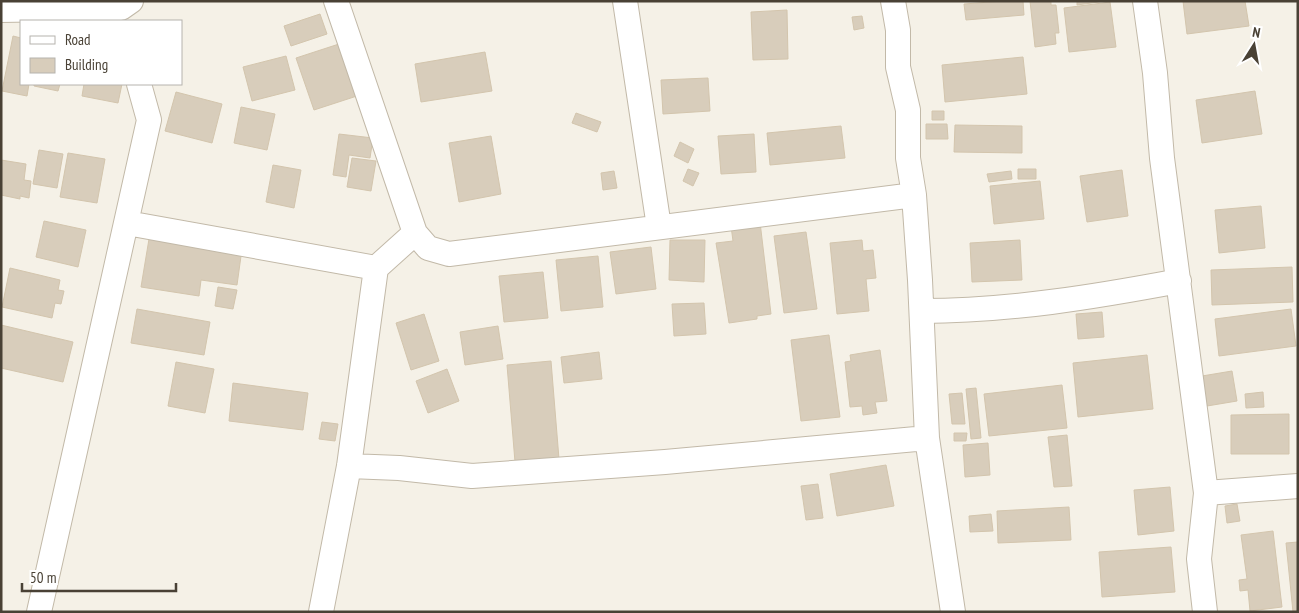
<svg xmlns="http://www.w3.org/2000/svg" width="1299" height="613" viewBox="0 0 1299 613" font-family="'PT Sans Narrow',sans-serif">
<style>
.building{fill:#d8cdbb;stroke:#d3c5ad}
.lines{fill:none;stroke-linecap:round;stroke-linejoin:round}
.street-casing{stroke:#c2b9a8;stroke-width:26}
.street{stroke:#fff;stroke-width:24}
</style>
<rect width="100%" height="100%" fill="#f5f1e7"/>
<path class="building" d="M1003,1H1023L1024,15L966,20L964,4Z
M1030,1H1051V5H1056L1059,33H1055L1056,44L1035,47Z
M1077,1H1106L1077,5Z
M1183,1H1245L1249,26L1187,34Z
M1110,2L1116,47L1069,52L1064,8Z
M787,10L788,59L753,60L751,12Z
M320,14L327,34L291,46L284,26Z
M862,16L864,28L854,30L852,17Z
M13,36L21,38V84H29L27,96L2,91Z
M342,43L360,95L314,110L296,58Z
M485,52L492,91L421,102L415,64Z
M286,56L295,90L252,101L243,67Z
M1023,57L1027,94L945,102L942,65Z
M708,78L710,111L663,114L661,80Z
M34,84H60L58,91L34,86Z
M84,84H122L118,103L82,96Z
M1255,91L1262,134L1202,143L1196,100Z
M176,92L222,104L212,143L165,131Z
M241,107L275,114L267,150L234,143Z
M932,111H944V120H932Z
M576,113L601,122L597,132L572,123Z
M926,124H947L948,139H926Z
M955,125L1022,126V153L954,152Z
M841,126L845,158L770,165L767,133Z
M339,134L373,138L370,158L349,155L346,177L333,175Z
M754,134L756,172L721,174L718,136Z
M491,136L501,194L459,202L449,143Z
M680,142L694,149L688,163L674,156Z
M39,150L63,154L57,188L33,184Z
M68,153L105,159L97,203L60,197Z
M352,158L376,161L371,191L347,187Z
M1,160L26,164L24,180L31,181L29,198L20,196V199L1,195Z
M273,165L301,170L294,208L266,202Z
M688,169L699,173L693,186L683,181Z
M1018,169H1036V179H1018Z
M1122,170L1128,216L1087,222L1080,176Z
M614,171L617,188L603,190L601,173Z
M1011,171L1012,179L989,182L987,174Z
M1040,181L1044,219L994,224L990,186Z
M1261,206L1265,248L1219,253L1215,210Z
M44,221L86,230L78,267L36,257Z
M760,222L771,314L757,316V319L729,323L716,243L733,241L731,226Z
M806,232L817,309L784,313L774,236Z
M149,239L242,249L237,285L201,280L199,296L141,287Z
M670,240H705L704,282L669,280Z
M862,240L863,251L873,250L876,278L866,279L869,311L837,314L830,243Z
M1020,240L1022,280L972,282L970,243Z
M651,247L656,289L616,294L610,252Z
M598,256L603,307L561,311L556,260Z
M1292,267L1293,302L1212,305L1211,270Z
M10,268L60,280L58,290L64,291L61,304L55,303L52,318L2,307Z
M543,272L548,318L504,322L499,276Z
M218,287L237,290L233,309L215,306Z
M704,303L706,334L674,336L672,304Z
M137,309L210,322L204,355L131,343Z
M1291,309L1296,346L1219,356L1215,319Z
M1102,312L1104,337L1078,339L1076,314Z
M424,314L439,361L411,370L396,323Z
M1,325L73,342L63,382L1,368Z
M498,326L503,359L465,365L460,332Z
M829,335L840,417L801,421L791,340Z
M880,350L887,401L875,402L877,413L863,415L862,406L850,407L845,362L851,361L850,355Z
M599,352L602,379L564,383L561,357Z
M1147,355L1153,409L1078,417L1073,363Z
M551,361L559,459L515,462L507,365Z
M176,362L214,369L205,413L168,406Z
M447,369L459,401L428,413L416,381Z
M1232,371L1237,401L1207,406L1202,376Z
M233,383L308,393L303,430L229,421Z
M1062,385L1067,428L989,436L984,394Z
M976,388L981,438L971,439L966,389Z
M1263,392L1264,407L1246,408L1245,394Z
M962,393L965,424H952L949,394Z
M1289,414V454H1231V415Z
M322,422L338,424L335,441L319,439Z
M954,433H967L966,441H954Z
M1067,435L1072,486L1054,487L1048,437Z
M988,443L990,475L965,477L963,445Z
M886,465L894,506L837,516L830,474Z
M818,484L823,518L806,520L801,486Z
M1170,487L1174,531L1138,535L1134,490Z
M1237,504L1240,521L1227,523L1225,506Z
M1069,507L1071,540L998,543L997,511Z
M991,514L993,531L970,532L969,516Z
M1273,531L1282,607L1250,611L1248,590L1240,591L1239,580L1247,579L1241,535Z
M1298,542V612H1293L1286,543Z
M1171,547L1175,592L1102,597L1099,552Z"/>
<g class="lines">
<g class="street-casing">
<path id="street" d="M336,1L415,233L428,248L449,254L914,195
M625,1L659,227
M893,1L898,30V67L908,110V158L914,195L920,280L927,438L953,612
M1145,1L1155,73L1162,158L1206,493L1199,559L1205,612
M1,10L121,8L131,1
M127,223L376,268
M922,311C1008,311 1094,297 1179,281
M349,466L399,468L472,476L665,462L927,438
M1206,493L1298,486
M39,612L149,120L139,84
M321,612L349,466L376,268L415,233"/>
</g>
<use href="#street" class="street"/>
</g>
<rect width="1299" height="613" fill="none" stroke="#494135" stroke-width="5"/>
<rect x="20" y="20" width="162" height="65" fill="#ffffff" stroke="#b6b3ae"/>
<rect x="30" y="36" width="25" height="8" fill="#ffffff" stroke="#b6b3ae"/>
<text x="65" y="45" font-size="15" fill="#494135">Road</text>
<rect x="30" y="58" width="25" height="15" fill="#d8cdbb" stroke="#b6b3ae"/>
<text x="65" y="70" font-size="15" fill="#494135">Building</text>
<g transform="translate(1254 45) rotate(11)" stroke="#ffffff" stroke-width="4" paint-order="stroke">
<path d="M0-4L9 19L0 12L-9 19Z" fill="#494135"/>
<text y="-8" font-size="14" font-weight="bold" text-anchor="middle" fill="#494135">N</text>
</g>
<path d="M22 583v8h154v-8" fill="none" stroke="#494135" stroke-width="2.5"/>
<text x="30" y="583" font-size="15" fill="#494135" stroke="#ffffff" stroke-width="4" paint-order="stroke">50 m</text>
</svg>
